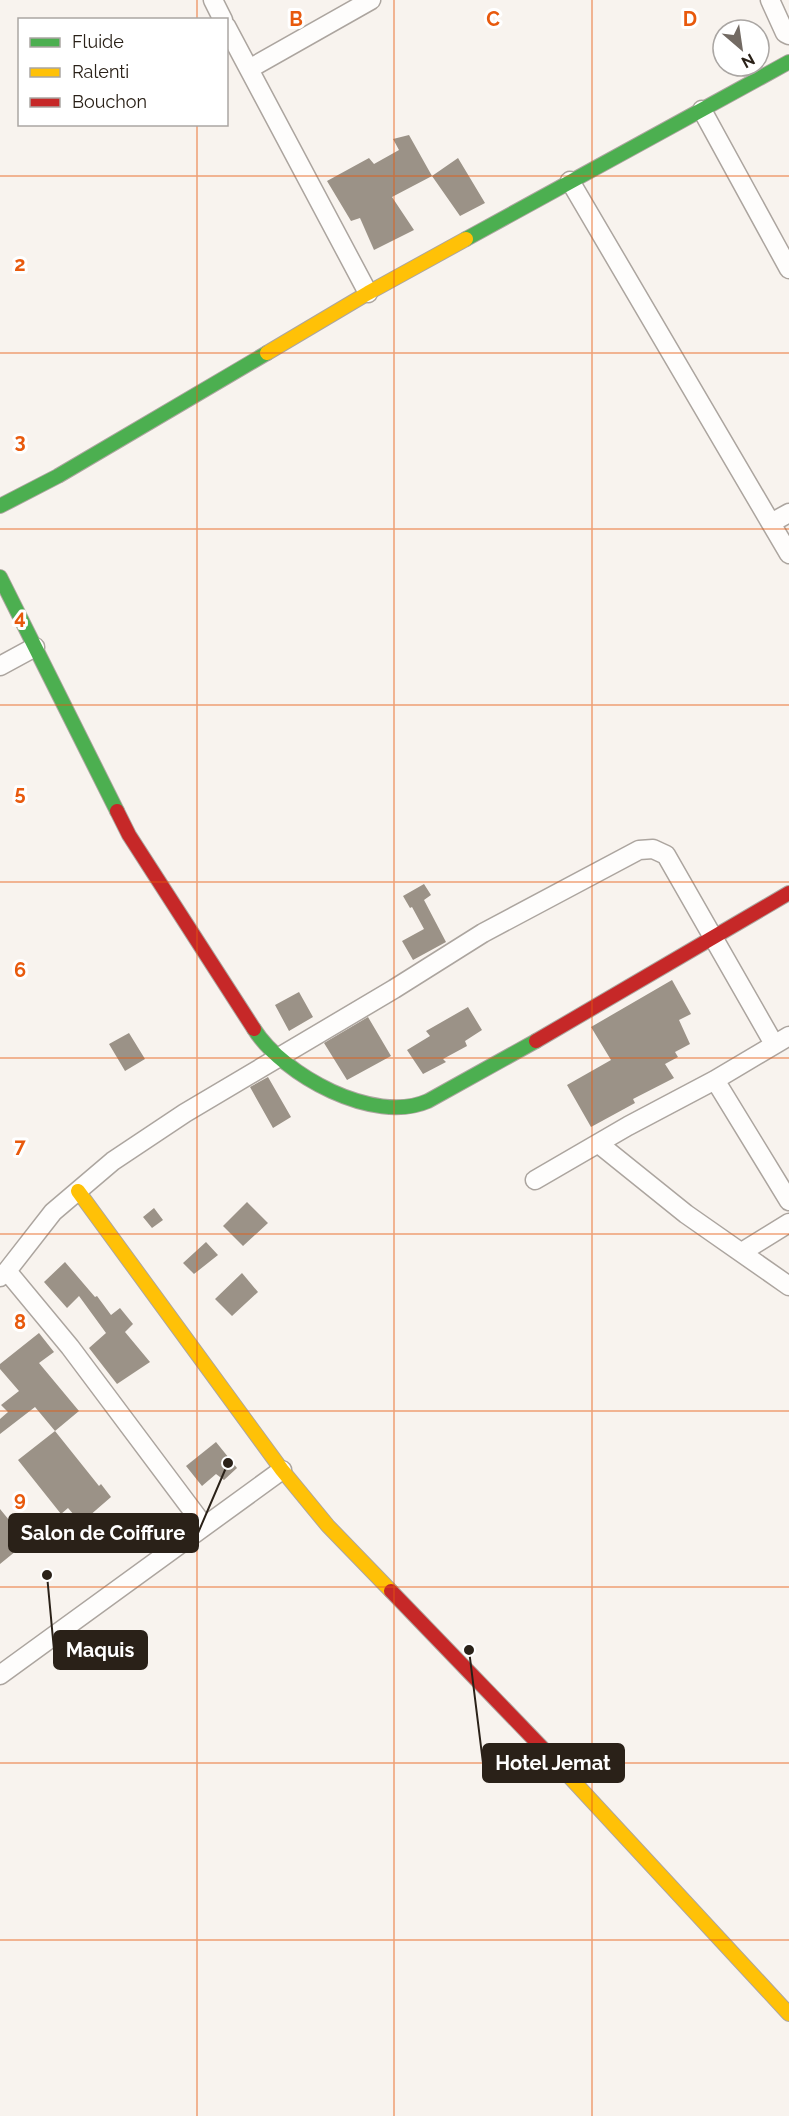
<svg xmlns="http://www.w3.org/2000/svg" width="789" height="2116" viewBox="0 0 789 2116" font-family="Raleway,sans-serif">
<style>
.building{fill:#9b9287}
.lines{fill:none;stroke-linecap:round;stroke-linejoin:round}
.street-casing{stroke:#aca59f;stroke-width:21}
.fast-casing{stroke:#aca59f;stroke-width:16}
.slow-casing{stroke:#aca59f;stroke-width:16}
.jam-casing{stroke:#aca59f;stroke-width:16}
.street{stroke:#fefdfc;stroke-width:18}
.fast{stroke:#4caf50;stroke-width:14}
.slow{stroke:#ffc107;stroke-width:14}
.jam{stroke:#c62828;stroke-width:14}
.grid{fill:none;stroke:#e8590c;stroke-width:1.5;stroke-opacity:0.55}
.grid-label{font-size:20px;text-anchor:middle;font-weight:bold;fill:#e8590c;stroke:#fff;stroke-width:6;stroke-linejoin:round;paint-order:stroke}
.leader{fill:none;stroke:#2a2118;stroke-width:2}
.callout-dot{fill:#2a2118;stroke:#fff;stroke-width:2}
.callout{fill:#2a2118;stroke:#2a2118;stroke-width:2}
.callout-label{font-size:20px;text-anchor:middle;font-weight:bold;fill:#fff}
</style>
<rect width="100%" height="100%" fill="#f8f3ee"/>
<path class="building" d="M409,135L432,176L392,197L414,230L374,250L360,218L351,221L327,181L369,158L374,164L399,150L393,139Z
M458,158L485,203L460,216L432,176Z
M424,884L431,895L424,900L446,942L413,960L402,941L424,929L412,907L410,908L403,896Z
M672,980L691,1014L679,1020L690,1044L675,1052L678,1057L665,1064L674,1078L633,1099L635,1103L591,1127L567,1085L611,1060L591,1027Z
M299,992L313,1017L289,1031L275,1005Z
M468,1007L482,1030L465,1041L467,1046L443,1059L446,1062L423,1074L407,1050L430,1036L426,1031Z
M368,1017L391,1056L347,1080L324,1043Z
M129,1033L145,1059L125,1071L109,1044Z
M268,1077L291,1117L273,1128L250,1087Z
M247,1202L268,1223L243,1246L223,1226Z
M154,1208L163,1220L152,1228L143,1217Z
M206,1242L218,1255L194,1274L183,1263Z
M65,1262L95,1297L97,1296L111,1315L120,1308L133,1324L125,1332L150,1362L117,1384L89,1348L106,1333L79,1296L67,1308L44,1282Z
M242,1273L258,1292L232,1316L215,1299Z
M39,1333L54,1352L39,1363L79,1411L55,1431L35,1407L0,1434V1419L8,1412L1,1405L19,1391L0,1369V1364Z
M55,1431L99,1486L101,1484L111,1497L81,1523L68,1508L61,1514L18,1460Z
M216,1442L237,1468L224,1480L216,1474L202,1486L186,1466Z
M0,1509L27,1542L0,1564Z"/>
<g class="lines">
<g class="street-casing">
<path id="street" d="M213,0L223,20
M770,0L785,33L789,35
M226,26L368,293
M249,69L371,0
M702,110L789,269
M570,181L789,554
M771,523L789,513
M0,666L35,647
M715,1080L789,1201
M599,1144L686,1214L789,1286
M535,1180L628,1126L715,1080L789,1036
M742,1252L789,1223
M7,1271L70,1347L204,1526
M0,1277L7,1271L53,1212L113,1161L185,1113L394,989L483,933L639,850L653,849L666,855L774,1044
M0,1675L282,1470"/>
</g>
<g class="fast-casing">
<path id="fast" d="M466,239L789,62
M0,506L58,476L267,353
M0,577L117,811
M254,1029C283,1075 374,1125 428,1101L536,1041"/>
</g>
<g class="slow-casing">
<path id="slow" d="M267,353L368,293L466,239
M78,1191L282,1470L328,1526L391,1591
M553,1759L789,2014"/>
</g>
<g class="jam-casing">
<path id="jam" d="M117,811L129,835L254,1029
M536,1041L789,893
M391,1591L553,1759"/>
</g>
<use href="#street" class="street"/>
<use href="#fast" class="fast"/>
<use href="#slow" class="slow"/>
<use href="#jam" class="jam"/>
</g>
<path class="grid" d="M197,0V20M394,0V2116M592,0V2116M197,124V2116M0,176H789M0,353H789M0,529H789M0,705H789M0,882H789M0,1058H789M0,1234H789M0,1411H789M0,1587H789M0,1763H789M0,1940H789"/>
<g class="grid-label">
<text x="296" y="26">B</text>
<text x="493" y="26">C</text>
<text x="690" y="26">D</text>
<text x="20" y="271">2</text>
<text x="20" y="448">3</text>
<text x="20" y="624">4</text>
<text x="20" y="800">5</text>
<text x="20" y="977">6</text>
<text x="20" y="1153">7</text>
<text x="20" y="1329">8</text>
<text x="20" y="1506">9</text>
</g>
<path class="leader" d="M228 1463L198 1533M47 1575L54 1650M469 1650L483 1763"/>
<g class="callout-dot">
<circle cx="228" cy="1463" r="6"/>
<circle cx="47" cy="1575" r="6"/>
<circle cx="469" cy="1650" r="6"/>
</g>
<g class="callout">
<rect x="9" y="1514" width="189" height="38" rx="6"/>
<rect x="54" y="1631" width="93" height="38" rx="6"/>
<rect x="483" y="1744" width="141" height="38" rx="6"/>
</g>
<g class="callout-label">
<text x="103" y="1540">Salon de Coiffure</text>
<text x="100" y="1657">Maquis</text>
<text x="553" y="1770">Hotel Jemat</text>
</g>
<rect x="18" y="18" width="210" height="108" fill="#ffffff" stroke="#aaa6a3" stroke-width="1.5"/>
<rect x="30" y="38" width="30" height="9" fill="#4caf50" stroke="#aaa6a3" stroke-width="1.5"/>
<text x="72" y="48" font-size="18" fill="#2a2118">Fluide</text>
<rect x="30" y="68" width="30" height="9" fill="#ffc107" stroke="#aaa6a3" stroke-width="1.5"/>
<text x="72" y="78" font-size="18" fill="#2a2118">Ralenti</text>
<rect x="30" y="98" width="30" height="9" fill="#c62828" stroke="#aaa6a3" stroke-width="1.5"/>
<text x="72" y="108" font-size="18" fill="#2a2118">Bouchon</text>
<g transform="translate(741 48) rotate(151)"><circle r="28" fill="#ffffff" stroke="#aaa6a3" stroke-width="1.5"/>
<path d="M0-4.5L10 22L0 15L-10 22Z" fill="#726a63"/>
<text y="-9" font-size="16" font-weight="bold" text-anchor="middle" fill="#2a2118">N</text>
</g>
</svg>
